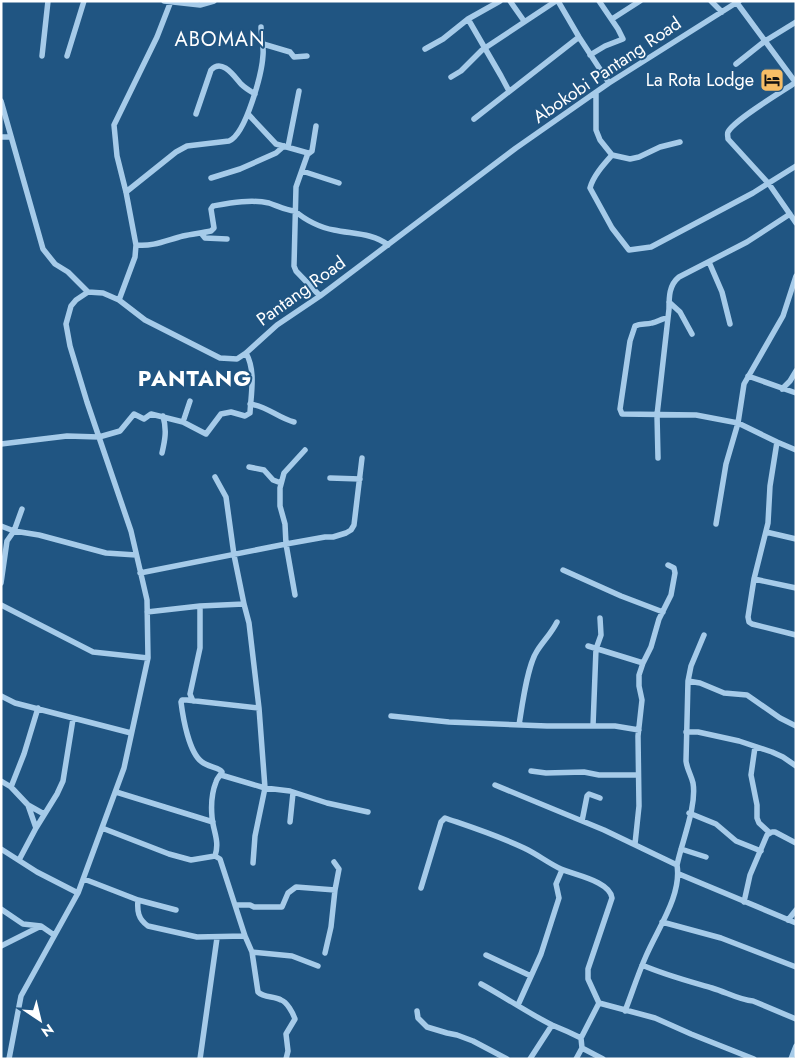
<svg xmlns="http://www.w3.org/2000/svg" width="797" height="1060" viewBox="0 0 797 1060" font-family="Jost,sans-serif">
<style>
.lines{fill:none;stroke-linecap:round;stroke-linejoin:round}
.minor{stroke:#a6cbe9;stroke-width:5.5}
.labels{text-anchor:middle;stroke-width:4;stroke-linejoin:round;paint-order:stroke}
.street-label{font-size:18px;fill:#fff;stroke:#205582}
.poi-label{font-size:18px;fill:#fff;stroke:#205582;text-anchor:end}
.quarter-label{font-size:20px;letter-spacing:1px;fill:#fff;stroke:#205582}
.district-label{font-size:22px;font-weight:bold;letter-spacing:1px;fill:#fff;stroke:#205582}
</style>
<rect width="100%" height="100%" fill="#205582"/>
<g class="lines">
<path class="minor" d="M164,1L200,5L214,1
M510,1L524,21
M558,1L579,37L609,83
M711,1L722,12
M737,3L796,83
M468,19L501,76L509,91
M612,19L640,1
M765,41L796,22
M263,44L290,52L294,57L307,56
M425,49L443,39L468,19L500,1
M590,55L605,46L623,39L618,29L599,1
M42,56L48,1
M67,56L84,1
M736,64L765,41
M451,77L461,71L482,50L556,1
M796,82C783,91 734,120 728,132C727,134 728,136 728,139L769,184L796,223
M596,94V130L600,140L612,155L630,159L639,157L660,147L680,142
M1,101L43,249L55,264L68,272L88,292
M196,114L211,70C222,58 234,76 241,84C245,88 250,91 255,94
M248,114L276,144L308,153L296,187L294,266L296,271L320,296
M474,119L579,37
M1,137H11
M288,147L299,91
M308,154L312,151L316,126
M612,155C604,164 593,176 590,188L612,228L629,250L651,247L753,193L796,166
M302,171L339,183
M211,178L240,169L276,153L284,146
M126,192L176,152L187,146L229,141C246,134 262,73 263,55C264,45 261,37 261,27
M201,233L205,238L227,239
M136,245C153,247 167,240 183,236C192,234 202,233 211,231L214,228L211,209L213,206C230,203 251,199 269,203C278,206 285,210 295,211C305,220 321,228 334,230C352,234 373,233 388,245
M709,262L722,292L730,324
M88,292L103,293L119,300L145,320L220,358L237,359L246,353L277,325L320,296L516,148L609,83L739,1
M119,300L135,257L136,245L126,192L117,156L114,125L157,37L171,1
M669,302L680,312L692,334
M668,318C662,318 658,322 652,323C646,325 641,323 635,326L630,341L620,409L622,414L696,415L738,423L777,442L796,450
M748,376L796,393
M782,389L790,381L796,371
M250,404C267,406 278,418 294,422
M183,422L190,401
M777,442L770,486L768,523L754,579L748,617L749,622L752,624L796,635
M1,444L67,436L99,437L120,431L134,414L144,419L151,414L183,422L206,434L221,414L231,412L245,416L250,413C251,393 256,371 246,353
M162,453C165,440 167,430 163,416
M658,458L657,415L669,309C669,297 669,285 679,277L747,242L790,214
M249,467L264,470L273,480L281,483
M215,477L226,497L234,555L244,604
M330,478L360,479
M716,524L726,464L738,423L744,384L783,316L796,276
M1,526L14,531L39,535L106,553L136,555
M766,532L796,539
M563,570L621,596L663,612
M140,573L286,544L325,537H333L346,533L351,530L354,525L362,458
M754,579L796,588
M1,583L7,541L14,531L22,509
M295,595L286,544L285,524L280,506V488L284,473L305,450
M1,605L93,652L148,658
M147,612L200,606L244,604L249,623L259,708L265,788L255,836L253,863
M600,618L601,635L596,649L593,726H615L639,730
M588,646L643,663
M688,681L700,683L724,693L747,695L780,718L796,726
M1,696L15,703L131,733
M193,701L190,694L200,648V606
M391,716L449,722L547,726H593
M519,725C522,707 527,666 537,651C544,640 551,634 557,622
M686,732H698L739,741L772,752L783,757L796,766
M755,747L751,775L757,805V818L759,823L770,833
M531,771L546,773L584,772L599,775H638
M221,775L265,788L290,791L327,803L368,812
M1,781L11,787L28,805L44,814
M495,785L604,830L677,865
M11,787L24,754L38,708
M116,792L213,822
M28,805L36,828
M689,813L716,824L736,841L761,851
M582,821L587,796L589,794L600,798
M290,822L293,793
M102,828L169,854L191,860L215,856L220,859L245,936L252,952L258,992C264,998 274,996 281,1000C287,1002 293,1013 295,1019L286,1034L288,1051L286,1059
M635,844L639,806L638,736L642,700L639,686V675L643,663L651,647L659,619L671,595L675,573L674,568L668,565
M1,849L37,872L78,893L21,996L9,1059
M681,849L706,857
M215,856C220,841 213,831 212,817C211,806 212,792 216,782C217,778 220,776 222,772L220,770C215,767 207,766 202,762C189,753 183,718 181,702L182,700H187L259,708
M19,860L36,828L57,794L63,781L73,719
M679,874L796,923
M84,879L138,900L176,910
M421,888L441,822L445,818C471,827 499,836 524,848C537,854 548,863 561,869C574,875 610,881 612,898L588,969V979L599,1003
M78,893L124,768L148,658L147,600L131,531L87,402L70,346L66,324L71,306L76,300L88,292
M138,900C137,911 138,919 148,926L197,937L245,936
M744,902L750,875L767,835L772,832H775L796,843
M236,905H250L254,907H282L288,893L296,887L335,890L339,869L334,862
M1,909L23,924L41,926L54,935
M788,920L796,910
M662,922L721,938L796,967
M1,946L41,926
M252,952L292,956L318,966
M325,953L331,927L335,890
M486,955L531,976
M642,965C665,975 688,981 712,988C726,992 739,1000 753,1001L796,1019
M481,984C505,997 528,1013 552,1025C562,1029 571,1033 581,1038
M518,1005L541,954L559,898L556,884L562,870
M417,1011L418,1018L427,1027L447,1033L457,1035L473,1041L507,1059
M625,1011C632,993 638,974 646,956C658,928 682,895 677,865C682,841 697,806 693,783C691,775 687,769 686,761L688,681L691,666L704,635
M582,1048L603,1059
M200,1059L217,938
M530,1059L552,1025
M576,1059L582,1048L581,1038L599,1003L655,1018L691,1034L754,1059
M791,1059L796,1046"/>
</g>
<defs>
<g id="hotel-square" transform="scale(1.25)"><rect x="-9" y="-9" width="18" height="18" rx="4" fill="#f6bd66" stroke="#205582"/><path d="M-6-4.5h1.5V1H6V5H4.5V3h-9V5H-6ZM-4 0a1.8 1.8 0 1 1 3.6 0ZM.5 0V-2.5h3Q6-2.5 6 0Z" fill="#111"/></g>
</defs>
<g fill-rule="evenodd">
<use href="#hotel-square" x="772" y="80"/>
</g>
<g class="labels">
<g class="street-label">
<text transform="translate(607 70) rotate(-34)" y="6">Abokobi Pantang Road</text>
<text transform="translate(301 291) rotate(-36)" y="6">Pantang Road</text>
</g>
<g class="poi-label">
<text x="754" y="86">La Rota Lodge</text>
</g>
<g class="quarter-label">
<text x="220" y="46">ABOMAN</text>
</g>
<g class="district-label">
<text x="195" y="386">PANTANG</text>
</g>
</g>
<rect width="797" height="1060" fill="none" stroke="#ffffff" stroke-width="5"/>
<g transform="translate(40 1020) rotate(145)" stroke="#205582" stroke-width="4" paint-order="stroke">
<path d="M0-4L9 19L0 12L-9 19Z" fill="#ffffff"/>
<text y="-8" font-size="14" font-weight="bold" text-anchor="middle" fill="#ffffff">N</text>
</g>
</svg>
